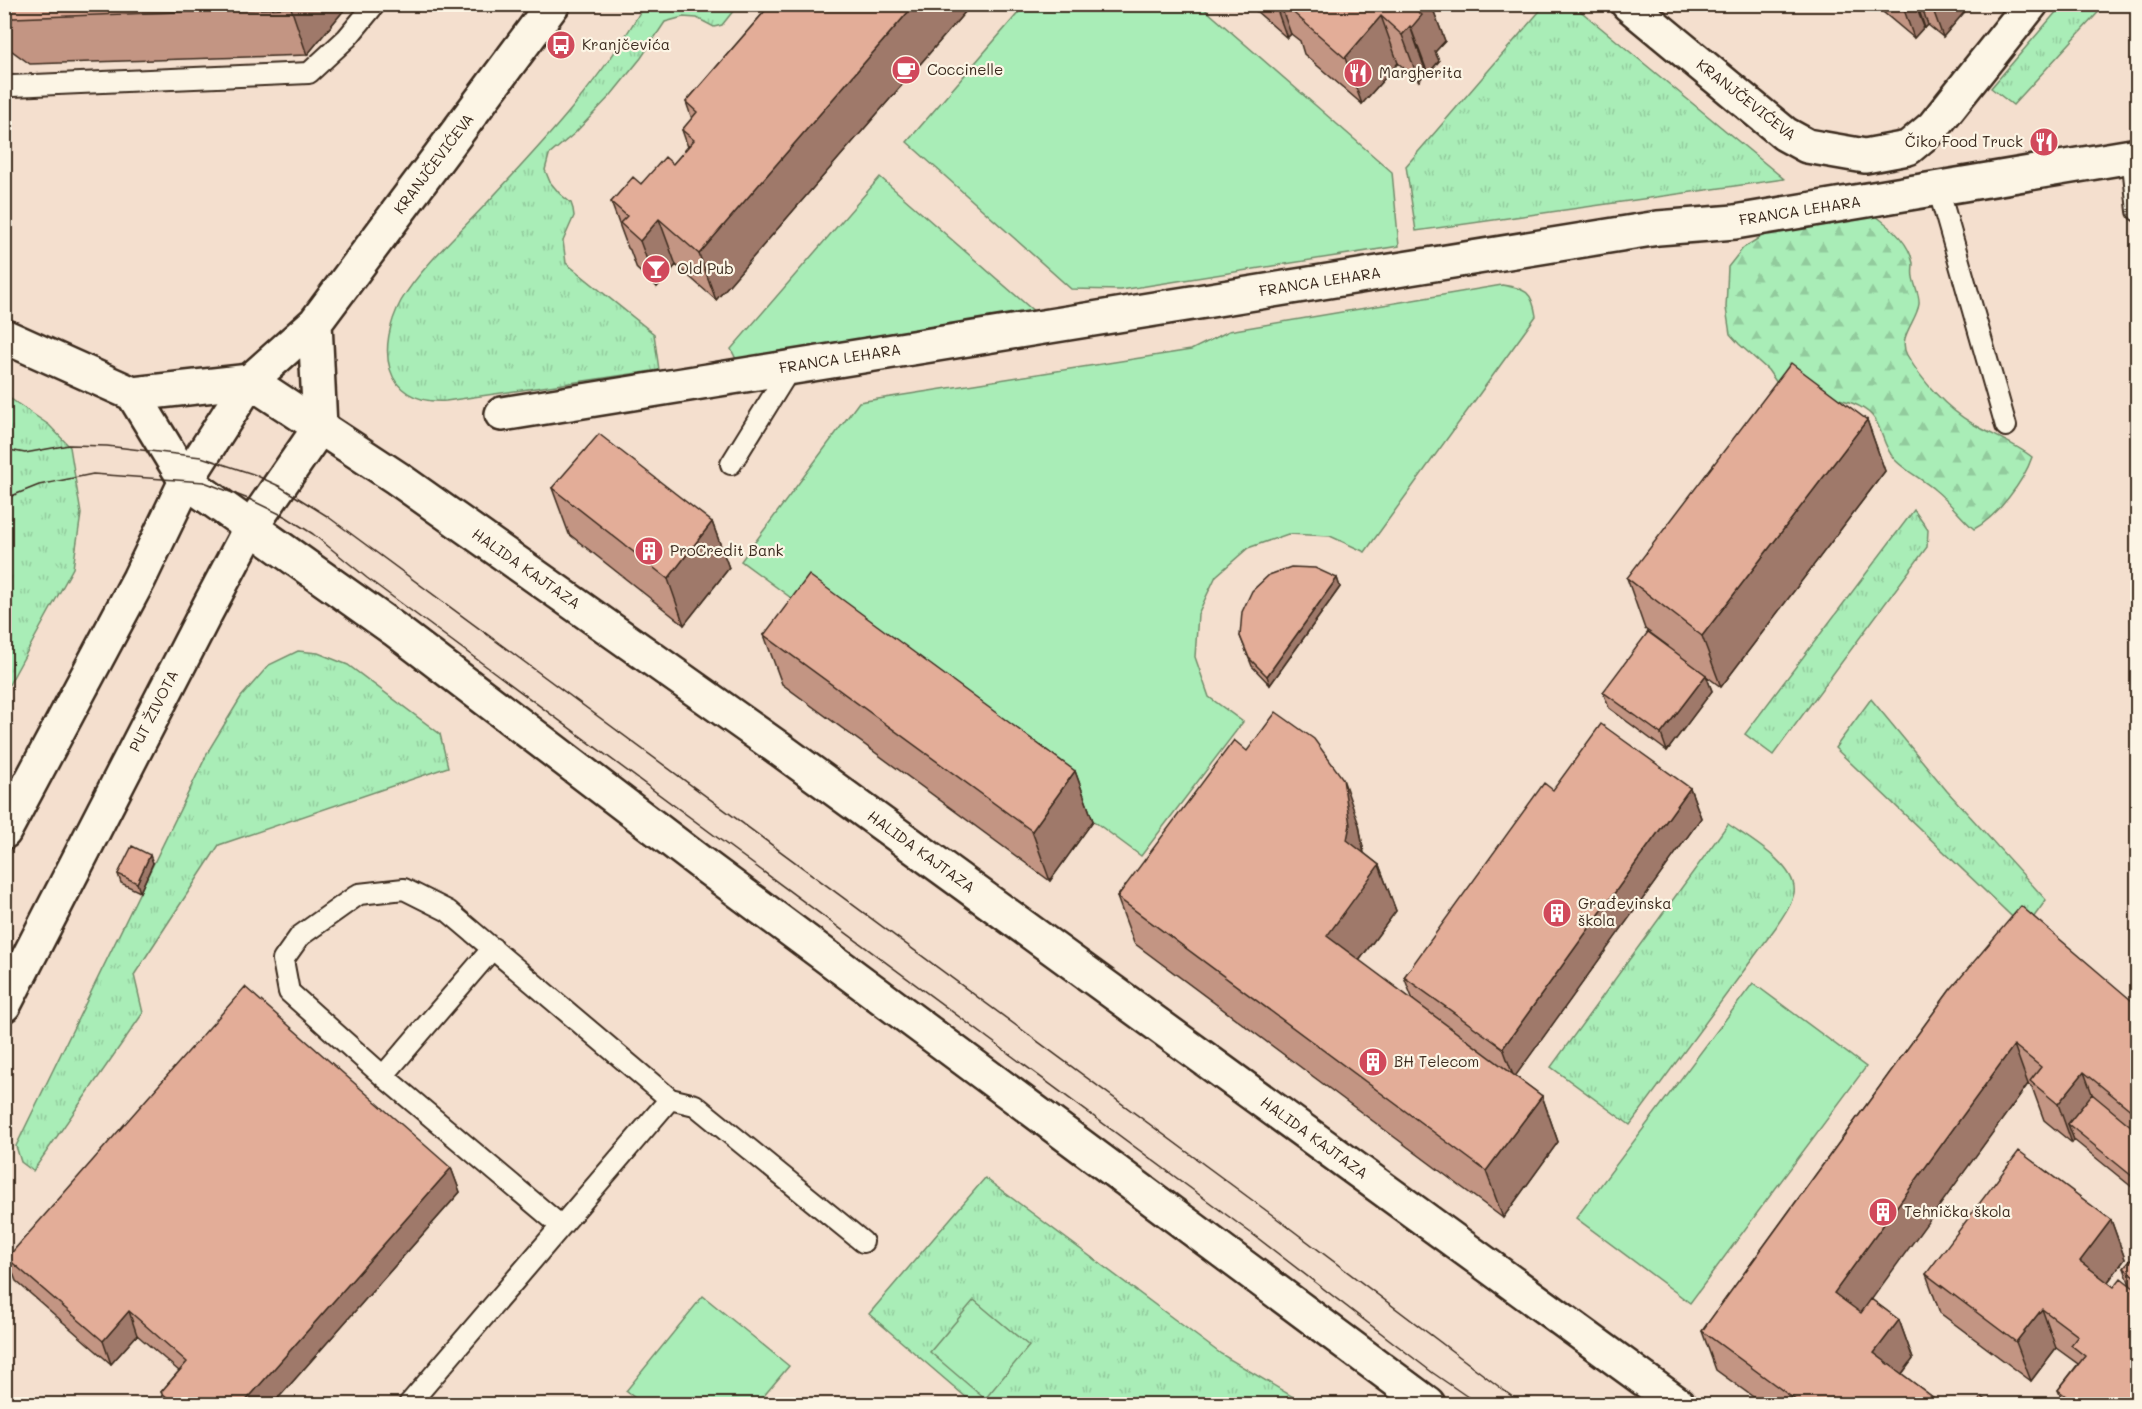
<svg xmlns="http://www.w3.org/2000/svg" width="2142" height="1409" viewBox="0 0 2142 1409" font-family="Mali,sans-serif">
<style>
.grass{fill:url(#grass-tufts);stroke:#728c6a;stroke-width:1.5}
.forest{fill:url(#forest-firs);stroke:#728c6a;stroke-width:1.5}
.park{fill:#a9edb7;stroke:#728c6a;stroke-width:1.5}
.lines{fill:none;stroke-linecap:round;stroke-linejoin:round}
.service-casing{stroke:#3b2a1e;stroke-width:24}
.minor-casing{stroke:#3b2a1e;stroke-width:38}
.tertiary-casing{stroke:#3b2a1e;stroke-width:38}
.secondary-casing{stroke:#3b2a1e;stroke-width:38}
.service{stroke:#fcf5e5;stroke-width:20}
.minor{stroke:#fcf5e5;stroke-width:33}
.tertiary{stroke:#fcf5e5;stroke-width:33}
.secondary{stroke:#fcf5e5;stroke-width:33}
.tram{stroke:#3b2a1e;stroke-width:1.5}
.wall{fill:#c39583;stroke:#3b2a1e;stroke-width:1.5}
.shaded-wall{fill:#9f796a;stroke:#3b2a1e;stroke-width:1.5}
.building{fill:#e3ad98;stroke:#3b2a1e;stroke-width:1.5}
.labels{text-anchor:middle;stroke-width:4.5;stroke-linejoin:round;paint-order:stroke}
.poi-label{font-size:15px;fill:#3b2a1e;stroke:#fcf5e5;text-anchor:start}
.street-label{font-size:15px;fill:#3b2a1e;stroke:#fcf5e5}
</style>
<defs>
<pattern id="grass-tufts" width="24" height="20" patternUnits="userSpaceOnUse" patternTransform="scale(1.5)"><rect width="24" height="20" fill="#a9edb7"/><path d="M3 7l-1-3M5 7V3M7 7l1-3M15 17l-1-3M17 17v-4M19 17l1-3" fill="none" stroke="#92cb9d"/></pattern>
<pattern id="forest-firs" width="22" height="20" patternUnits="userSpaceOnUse" patternTransform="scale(1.5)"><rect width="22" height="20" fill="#a9edb7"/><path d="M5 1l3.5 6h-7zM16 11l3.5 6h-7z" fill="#92cb9d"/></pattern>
</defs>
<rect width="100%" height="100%" fill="#f4dfce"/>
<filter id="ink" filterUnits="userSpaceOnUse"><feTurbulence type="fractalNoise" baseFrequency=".0167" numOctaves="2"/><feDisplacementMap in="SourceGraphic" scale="12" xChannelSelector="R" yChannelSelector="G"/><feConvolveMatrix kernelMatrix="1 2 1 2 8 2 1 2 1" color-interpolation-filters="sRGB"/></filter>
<g filter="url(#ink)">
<path class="grass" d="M1572,4L1784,179L1416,231L1406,166L1545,5Z
M2063,4L2105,5L2013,105L1991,88Z
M644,5H738L722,25L714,27L697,18L683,17L665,22L641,58L611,95L575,133L549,155L545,170L550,182L560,194L571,203L573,209L574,216L563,241L566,263L654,334L659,370L446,401C381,405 377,346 401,301C420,268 459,233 485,205C543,143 603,79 644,5Z
M5,395L49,425L70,447L81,514L73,568L5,692Z
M1914,510L1928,530L1927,547L1773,755L1745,734Z
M298,651L318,653L348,665L440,734L448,767L219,845L134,975L143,1013L33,1171L21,1162L16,1146L210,748L241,697L269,665Z
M1871,699L1947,791L2046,900L2025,929L1835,748Z
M1728,824C1748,838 1798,866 1794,893C1792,905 1782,917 1776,927L1630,1125L1551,1067Z
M985,1178L1221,1354L1305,1404H974L869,1314Z"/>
<path class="forest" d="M1870,212C1888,224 1909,241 1913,263C1913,268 1912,273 1913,277C1914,285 1920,295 1919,304C1917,321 1897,337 1907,355C1922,381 1946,408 1973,424C1992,435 2014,443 2032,457C2024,481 1997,517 1974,529C1960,517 1949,501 1935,490C1922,479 1907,472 1895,460C1885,449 1883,435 1877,423C1863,395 1810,395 1784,393L1768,370L1739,344L1730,334L1726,308L1728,267L1743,248L1778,226Z"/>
<path class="park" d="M1025,5H1200L1392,172L1399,246L1121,290L1071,289L907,142Z
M880,177L1037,314L738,363L731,349Z
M1502,285C1526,289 1532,291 1536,316L1365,552L1330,536L1288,534L1248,548L1216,576L1198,614L1195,657L1209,697L1243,722L1141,856L741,561L859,402L1191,350L1229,331Z
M1753,983L1866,1067L1690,1303L1576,1218Z
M703,1296L789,1366L757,1404H643L626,1391Z
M974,1300L1029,1346L985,1399L930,1352Z"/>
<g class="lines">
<g class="service-casing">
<path id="service" d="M12,86L309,73L347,38L375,4
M2132,155L2138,211
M1938,188L2006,426
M731,464L791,367
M383,1076L493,948
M670,1099L695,1105L863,1242
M409,1404L670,1099L448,911L404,889L359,894L300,936L283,960L289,992L383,1076L561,1226"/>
</g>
<g class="minor-casing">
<path id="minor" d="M1628,4L1785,134L1807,146L1865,156L1908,148L1933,127L2031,4
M502,414L1658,228L1735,222L2138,155"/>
</g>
<g class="tertiary-casing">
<path id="tertiary" d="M4,832L139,579L186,481L250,381L315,323L553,4
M4,1005L205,614L251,527L320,427L315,323"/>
</g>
<g class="secondary-casing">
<path id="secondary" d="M4,336L133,394L250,381L397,478L781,750L1678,1404
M133,394L186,481L394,629L701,863L1428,1404"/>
</g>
<use href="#service" class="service"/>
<use href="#minor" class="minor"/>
<use href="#tertiary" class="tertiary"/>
<use href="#secondary" class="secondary"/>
<path class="tram" d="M4,449L25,453L69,445L107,446L201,457L253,474L279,486L327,516L1271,1214L1522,1404
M4,499L39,485L93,474L204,482L251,500L286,517L313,534L367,578L1255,1236L1433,1373L1478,1404"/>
</g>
<path class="wall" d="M4,4H349L307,55L30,64L4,45Z
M771,4H972L716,300L676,265L657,287L637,269L630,250L628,248L611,202L673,164L688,147L682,130L692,119L686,102Z
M1248,4H1431L1445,41L1435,52L1439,61L1428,74L1426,72L1419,81L1398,63L1362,104L1304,54L1300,41L1291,34L1287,38Z
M1881,4H1966L1967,9L1943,37L1928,25L1925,28L1924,27L1914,38L1883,12Z
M1867,420L1885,471L1721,687L1706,676L1712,691L1667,751L1609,708L1603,692L1668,646L1645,629L1627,578Z
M552,488L712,522L729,568L684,625L569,534Z
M1337,578L1340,587L1270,685L1252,666L1240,636Z
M764,635L1075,771L1093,821L1050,881L782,684Z
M1247,751L1359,825L1364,853L1379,865L1396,911L1359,961L1413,1000L1404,977L1553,790L1690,788L1701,818L1515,1076L1542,1096L1558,1142L1503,1218L1134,943L1117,897Z
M153,863L140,892L121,883L118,874Z
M1950,990L2138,1006V1192L2074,1140L2072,1143L2044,1120L2032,1087L2028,1084L1871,1299L1899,1320L1913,1359L1902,1374L1942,1404H1763L1716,1370L1702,1331Z
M451,1168L460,1192L273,1404H166L161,1392L179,1371L137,1335L111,1364L16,1281L7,1258Z
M2111,1220L2125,1259L2108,1282L2114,1287L2130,1285L2124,1268L2138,1252V1404H2064L2058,1390L2078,1364L2056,1348L2031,1381L1940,1313L1926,1274Z"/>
<path class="shaded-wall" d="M294,4H349L307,55L291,8Z
M915,4H972L716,300L699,254Z
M1275,4H1280L1291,34L1287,38Z
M1419,4H1431L1445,41L1435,52L1439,61L1428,74L1411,28L1415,9Z
M1902,4H1915L1924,27L1914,38Z
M1917,4H1921L1928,25L1925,28Z
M1931,4H1966L1967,9L1943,37Z
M1381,16L1398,63L1362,104L1345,58Z
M1410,26L1426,72L1419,81L1402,35Z
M659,219L676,265L657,287L640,241Z
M1867,420L1885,471L1721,687L1702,636Z
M712,522L729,568L684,625L668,579Z
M1337,578L1340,587L1270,685L1267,676Z
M1706,675L1712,691L1667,751L1661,734Z
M1075,771L1093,821L1050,881L1032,831Z
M1343,779L1359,825L1367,872L1379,865L1396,911L1343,982L1327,936L1347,840Z
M1690,788L1701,818L1514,1078L1503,1048Z
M150,855L153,863L140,892L137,883Z
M2014,1045L2028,1084L1848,1332L1834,1293Z
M2084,1072L2098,1110L2068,1124L2074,1140L2072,1143L2058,1104Z
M1542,1096L1558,1142L1503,1218L1486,1171Z
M451,1168L460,1192L273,1404H243Z
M2111,1220L2125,1259L2094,1300L2080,1261Z
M2042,1309L2056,1348L2031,1381L2016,1342Z
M129,1311L137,1335L111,1364L103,1341Z
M1899,1320L1913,1359L1888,1392L1874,1353Z"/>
<path class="building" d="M4,4H294L291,8L13,18L4,12Z
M771,4H783L788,9L792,4H915L699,254L659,219L640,241L620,223L627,216L611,202L633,177L641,184L665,157L673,164L694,140L682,130L697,112L686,102Z
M1291,4H1419L1415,9L1422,15L1411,28L1410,26L1402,35L1381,16L1345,58L1288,8Z
M1791,363L1867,420L1702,636L1627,578Z
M599,434L712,522L668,579L552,488Z
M1291,567L1315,568L1337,578L1267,676L1249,658L1240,636L1242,612L1252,591L1269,575Z
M809,575L1075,771L1032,831L764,635Z
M1648,632L1706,675L1661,734L1603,692Z
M1276,712L1314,739L1343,779L1350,825L1347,840L1379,865L1327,936L1542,1096L1486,1171L1117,897L1234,740L1247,751Z
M1601,724L1690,788L1503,1048L1404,977L1544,783L1553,790Z
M132,846L150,855L137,883L118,874Z
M2021,906L2138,1006V1116L2084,1072L2058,1104L2030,1081L2041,1067L2014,1045L1834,1293L1861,1313L1871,1299L1899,1320L1874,1353L1942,1404H1801L1702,1331L1950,990Z
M245,987L451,1168L243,1404H175L161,1392L187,1362L129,1311L103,1341L7,1258Z
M2092,1094L2138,1132V1181L2068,1124Z
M2019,1151L2111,1220L2080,1261L2114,1287L2121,1278L2135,1289L2138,1285V1404H2064L2068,1398L2058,1390L2085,1356L2071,1345L2078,1336L2042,1309L2016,1342L1926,1274Z
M2138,1252V1279L2124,1268Z
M1982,1397L1992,1404H1976Z"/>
</g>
<defs>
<g id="bus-disc" transform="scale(1.5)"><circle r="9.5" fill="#d1495b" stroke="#fcf5e5"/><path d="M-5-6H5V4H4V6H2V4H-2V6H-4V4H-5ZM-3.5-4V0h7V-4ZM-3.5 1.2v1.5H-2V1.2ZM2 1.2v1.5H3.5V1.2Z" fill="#fff"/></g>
<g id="cafe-disc" transform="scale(1.5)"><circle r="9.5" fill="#d1495b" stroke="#fcf5e5"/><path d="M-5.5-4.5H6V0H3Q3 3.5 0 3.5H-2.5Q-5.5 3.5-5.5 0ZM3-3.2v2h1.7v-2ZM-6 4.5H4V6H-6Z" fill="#fff"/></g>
<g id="restaurant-disc" transform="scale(1.5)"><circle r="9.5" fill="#d1495b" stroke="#fcf5e5"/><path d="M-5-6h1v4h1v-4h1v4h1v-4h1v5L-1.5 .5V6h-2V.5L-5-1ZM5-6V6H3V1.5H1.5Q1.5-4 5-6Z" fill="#fff"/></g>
<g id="bar-disc" transform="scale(1.5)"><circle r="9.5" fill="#d1495b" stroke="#fcf5e5"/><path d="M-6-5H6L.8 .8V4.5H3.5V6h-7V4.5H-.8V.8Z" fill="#fff"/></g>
<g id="building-disc" transform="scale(1.5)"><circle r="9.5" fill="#d1495b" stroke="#fcf5e5"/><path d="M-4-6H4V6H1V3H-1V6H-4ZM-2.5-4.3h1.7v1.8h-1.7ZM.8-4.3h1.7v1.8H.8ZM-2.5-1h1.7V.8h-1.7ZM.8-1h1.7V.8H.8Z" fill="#fff"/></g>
</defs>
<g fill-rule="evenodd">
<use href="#bus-disc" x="561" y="45"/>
<use href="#cafe-disc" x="906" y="70"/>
<use href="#restaurant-disc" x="1358" y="73"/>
<use href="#restaurant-disc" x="2044" y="142"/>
<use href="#bar-disc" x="656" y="269"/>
<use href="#building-disc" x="649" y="551"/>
<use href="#building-disc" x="1557" y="913"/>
<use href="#building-disc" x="1373" y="1062"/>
<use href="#building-disc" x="1883" y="1212"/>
</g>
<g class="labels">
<g class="poi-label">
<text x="582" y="50">Kranjčevića</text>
<text x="927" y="75">Coccinelle</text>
<text x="1379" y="78">Margherita</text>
<text x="2023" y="147" text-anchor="end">Čiko Food Truck</text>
<text x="677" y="274">Old Pub</text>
<text x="670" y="556">ProCredit Bank</text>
<text x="1578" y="909">Građevinska<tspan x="1578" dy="17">škola</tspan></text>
<text x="1394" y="1067">BH Telecom</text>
<text x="1904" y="1217">Tehnička škola</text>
</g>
<g class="street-label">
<text transform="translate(1746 100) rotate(38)" y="5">KRANJČEVIĆEVA</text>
<text transform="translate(434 164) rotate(-53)" y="5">KRANJČEVIĆEVA</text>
<text transform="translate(1800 211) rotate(-9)" y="5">FRANCA LEHARA</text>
<text transform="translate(1320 282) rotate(-9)" y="5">FRANCA LEHARA</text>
<text transform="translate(840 359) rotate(-9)" y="5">FRANCA LEHARA</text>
<text transform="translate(526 569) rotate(35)" y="5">HALIDA KAJTAZA</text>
<text transform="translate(154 711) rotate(-63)" y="5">PUT ŽIVOTA</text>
<text transform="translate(921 852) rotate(36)" y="5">HALIDA KAJTAZA</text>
<text transform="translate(1314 1138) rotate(36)" y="5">HALIDA KAJTAZA</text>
</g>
</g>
<rect width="2142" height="1409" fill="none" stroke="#fcf5e5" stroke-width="24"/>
<rect x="12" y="12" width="2118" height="1385" fill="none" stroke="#3b2a1e" stroke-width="2" filter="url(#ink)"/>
</svg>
